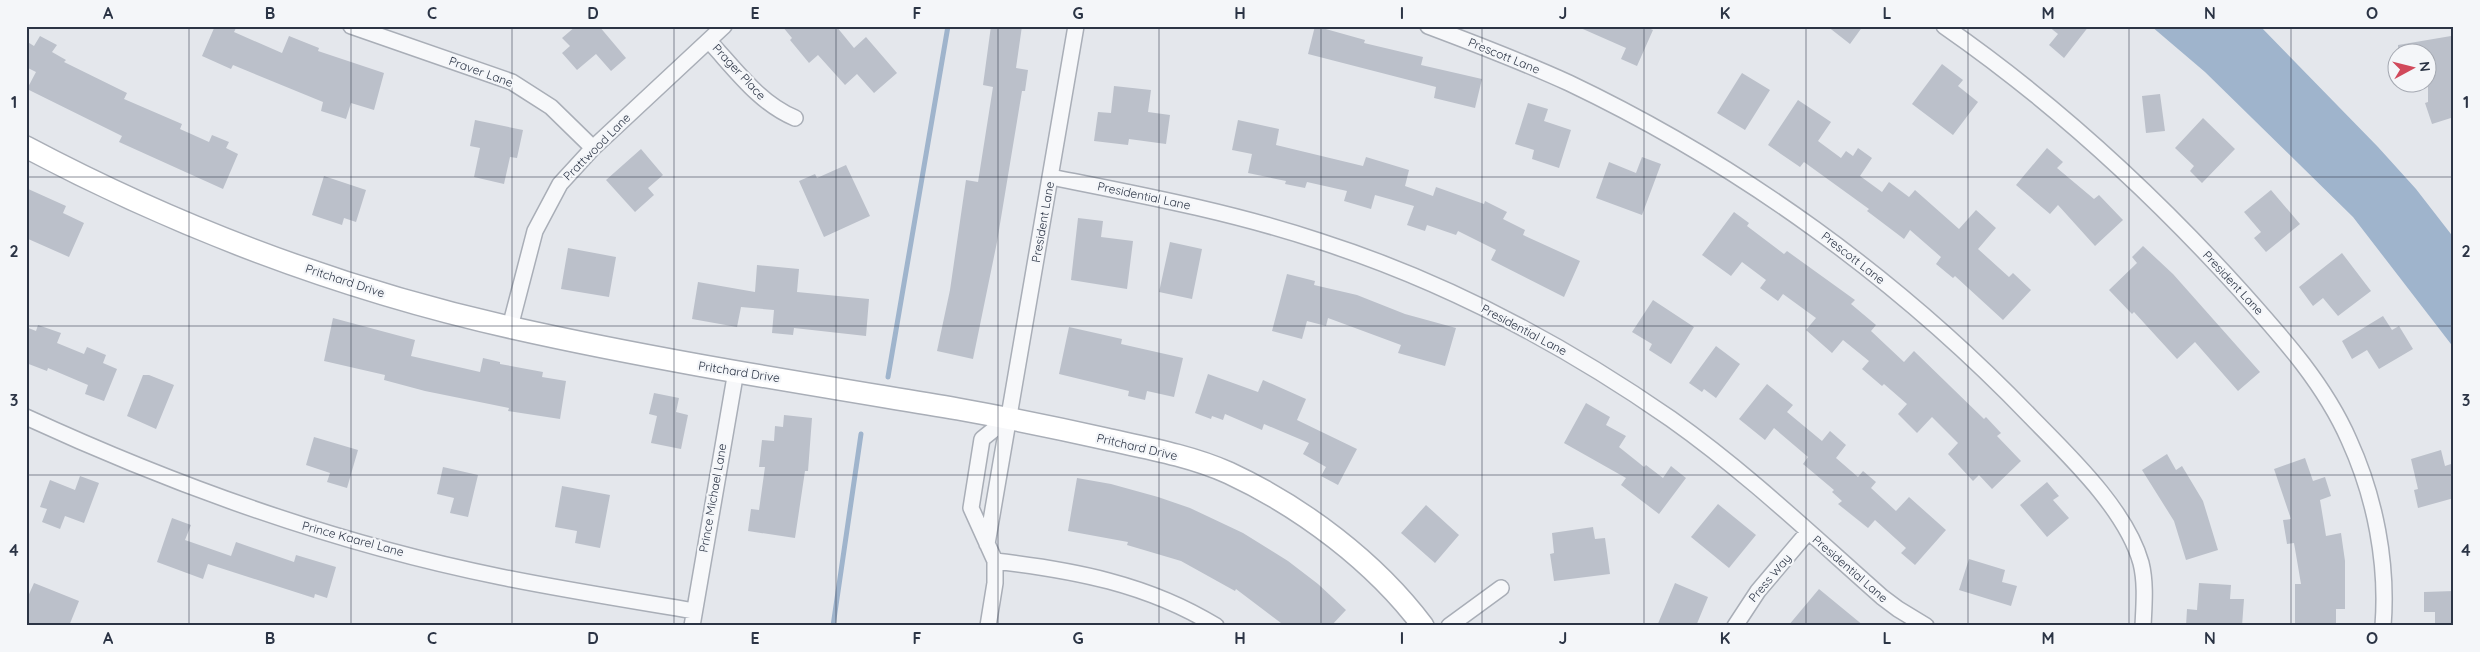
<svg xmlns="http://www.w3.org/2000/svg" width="2480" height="652" viewBox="0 0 2480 652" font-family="Quicksand,sans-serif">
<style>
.water{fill:#9fb4cc}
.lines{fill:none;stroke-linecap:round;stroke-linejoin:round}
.stream{stroke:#9fb4cc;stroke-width:5}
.building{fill:#bbc0ca}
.street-casing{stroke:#a9aeb7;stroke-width:18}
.secondary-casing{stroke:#a9aeb7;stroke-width:24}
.street{stroke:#f7f8fa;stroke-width:15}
.secondary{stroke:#fff;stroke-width:21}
.grid{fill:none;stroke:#2b3445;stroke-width:1;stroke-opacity:0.55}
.labels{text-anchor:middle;stroke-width:4.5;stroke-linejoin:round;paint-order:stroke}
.street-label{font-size:12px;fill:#2b3445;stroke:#f4f6f9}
.neatline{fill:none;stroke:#2b3445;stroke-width:2}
.grid-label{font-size:16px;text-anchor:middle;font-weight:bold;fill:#2b3445}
</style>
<rect width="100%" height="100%" fill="#e4e7ec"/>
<path class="water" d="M2151,26H2260L2378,147L2416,189L2454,238V348L2353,217L2205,72Z"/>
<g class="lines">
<path class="stream" d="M888,377L948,26
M833,626L861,434"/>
</g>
<path class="building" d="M215,26H237L234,32L282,53L289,36L319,48L318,51L384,73L374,110L351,103L346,119L321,111L323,102L233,65L231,69L202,56Z
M576,26H599L626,58L611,71L596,54L577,70L562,53L570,46L562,38Z
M782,26H836L854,48L866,37L897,73L874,93L857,74L845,85L818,55L809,63L790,40L792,38Z
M991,26H1022L1016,68L1028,70L1025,91H1022L997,242L973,359L937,351L950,290L966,180L978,182L993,87L983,85Z
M1315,26L1365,40L1364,43L1423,57L1421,65L1482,79L1475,108L1434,98L1436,87L1308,54Z
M1576,26H1644L1653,30L1637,66L1621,59L1626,48Z
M1827,26H1863L1850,44Z
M2048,26H2089L2064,58L2049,45L2058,34Z
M40,36L57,45L52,52L66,60L64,62L127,93L124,99L182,124L180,129L209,142L212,135L229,142L226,148L238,154L223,189L119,142L122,136L27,89L36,72L26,67V41L34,46Z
M2451,36L2454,55V117L2432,124L2425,103L2428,102V52H2398V45Z
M1942,64L1963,80L1958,86L1978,102L1953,135L1912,104Z
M1742,73L1770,90L1745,130L1717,113Z
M1114,86L1151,90L1148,112L1170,115L1166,144L1129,139L1128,145L1094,141L1098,112L1111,113Z
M2160,94L2165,131L2146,133L2142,96Z
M1798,100L1831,122L1818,141L1841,158L1846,151L1853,156L1858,148L1872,158L1860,176L1882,192L1889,182L1909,197L1915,190L1959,229L1976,210L1996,228L1978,249L2009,277L2013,273L2031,290L2003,320L1955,276L1953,278L1936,264L1941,257L1910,230L1904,239L1867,211L1869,209L1804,162L1800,167L1768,145Z
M1528,103L1548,109L1544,121L1571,130L1559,168L1532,159L1534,150L1515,144Z
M2203,118L2235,149L2202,183L2190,171L2194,166L2175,148Z
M475,120L523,130L517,158L510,157L504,184L474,177L480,148L470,146Z
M1238,120L1279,129L1276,145L1363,166L1366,157L1409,170L1405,186L1433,196L1436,187L1484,204L1485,201L1507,212L1503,219L1525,230L1523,235L1580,261L1564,297L1491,260L1496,250L1458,231L1456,235L1427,225L1425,231L1407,225L1414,206L1375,195L1371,209L1344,201L1347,191L1307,182L1305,188L1285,184L1286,181L1248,173L1252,154L1232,150Z
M2047,148L2063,162L2057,168L2094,199L2099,195L2123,220L2095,246L2058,205L2050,214L2016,185Z
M641,149L663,175L648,188L654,195L635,212L606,180Z
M1642,157L1661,164L1642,215L1596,198L1609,162L1636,173Z
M846,165L870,216L824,237L799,181L815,174L817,178Z
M324,176L366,190L356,222L344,218L342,225L312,215Z
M26,188L66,206L63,213L84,223L69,257L26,238Z
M2271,190L2300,224L2266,252L2254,238L2261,232L2244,212Z
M1734,212L1749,223L1747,226L1784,254L1787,251L1855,300L1851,304L1876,325L1871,331L1904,362L1914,351L1984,419L1986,417L2001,433L1997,436L2021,461L1992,489L1979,475L1973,481L1948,454L1958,443L1932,417L1917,433L1898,414L1907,404L1884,384L1882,386L1862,369L1869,361L1843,340L1832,353L1806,330L1816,318L1783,294L1778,301L1760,288L1766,280L1742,262L1731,276L1702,255Z
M1078,218L1103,221L1101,237L1133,241L1127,289L1071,280Z
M1170,242L1202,249L1192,299L1159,292Z
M2143,246L2173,274L2260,372L2238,391L2195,342L2177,359L2134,312L2132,314L2109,290L2137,263L2132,257Z
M568,248L616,257L609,297L561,289Z
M2342,253L2371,291L2338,316L2323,298L2313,306L2299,287Z
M757,265L799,269L797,292L869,299L866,336L794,328L793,335L772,333L774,310L741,307L737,327L692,319L698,282L755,292Z
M1287,274L1315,281L1314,285L1357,295L1405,314L1456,328L1445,366L1398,353L1401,345L1328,318L1326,326L1307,321L1302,339L1272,331Z
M1653,300L1694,327L1671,364L1649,350L1652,344L1632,332Z
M2383,316L2392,330L2399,326L2413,349L2379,369L2367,350L2352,359L2342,341Z
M333,318L415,340L411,356L480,372L483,358L500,362V364L543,372L542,377L566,381L560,419L508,411L509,408L425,391L384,380L385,375L324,361Z
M38,325L61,333L57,343L84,354L87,347L106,355L103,363L117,369L104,401L85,394L88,385L48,368L47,371L26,363V327L36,331Z
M1069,327L1122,339L1121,344L1183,358L1174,397L1147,391L1145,400L1128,396L1129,391L1059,374Z
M1716,346L1740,364L1716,398L1704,389L1702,392L1689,383Z
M1208,374L1258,392L1263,380L1306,399L1297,420L1357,449L1338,485L1321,476L1326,467L1303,454L1309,443L1264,424L1262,430L1225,414L1223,420L1212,416L1211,419L1195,413Z
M143,375H149L174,385L156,429L127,416Z
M1767,384L1793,405L1787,412L1822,441L1830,431L1846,445L1836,458L1858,477L1863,471L1876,482L1871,488L1896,511L1909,497L1946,530L1915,565L1901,553L1906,548L1875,520L1868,528L1838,504L1842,501L1832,492L1834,490L1803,464L1808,457L1774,428L1765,440L1739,419Z
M654,393L679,398L676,412L688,415L681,449L651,443L657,416L649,414Z
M1586,403L1610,417L1606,425L1626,436L1619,447L1644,467L1646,465L1663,478L1671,466L1686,478L1659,514L1621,485L1626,478L1564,443Z
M784,415L812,418L808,471H805L795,538L748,531L751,509L759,510L765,467H759L762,440L774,441L775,426L783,427Z
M314,437L358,450L347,488L327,482L330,473L306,465Z
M2441,450L2445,466L2454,463V498L2418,508L2414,490L2418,489L2411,459Z
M2167,454L2176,470L2182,466L2203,501L2218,550L2186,560L2174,521L2142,470Z
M2305,458L2313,481L2325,477L2331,496L2320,500L2326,536L2341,533L2345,561V609H2336V626H2295V584H2301L2294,543L2287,544L2283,520L2291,519L2274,469Z
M443,467L478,475L468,517L450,513L454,498L437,494Z
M80,476L99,483L84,523L65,516L60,529L42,522L47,509L40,507L50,480L75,490Z
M1077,478L1111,484L1158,497L1190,508L1243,533L1288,561L1318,584L1346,610L1331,626H1285L1236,589L1235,591L1181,561L1127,545L1128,542L1068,531Z
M2047,482L2059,496L2053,500L2069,518L2047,537L2020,505Z
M562,486L610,495L600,548L575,543L577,531L555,527Z
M1718,504L1756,535L1729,568L1691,537Z
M1426,505L1459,535L1435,563L1401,533Z
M172,518L191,525L185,540L231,556L236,542L294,562L296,555L336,567L327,598L315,594L314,598L208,564L203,579L157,562Z
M1593,527L1595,539L1605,538L1610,574L1554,581L1550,554L1554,553L1552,533Z
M1969,559L2005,570L2002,582L2017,586L2011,606L1959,590Z
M34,583L79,601L69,626H26V601Z
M1675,583L1708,597L1696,626H1657Z
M2199,583L2231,585L2230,599H2244L2242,626H2186L2187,609L2197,610Z
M1819,589L1864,626H1788Z
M2454,591V626H2435V612H2424V592Z"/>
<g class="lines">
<g class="street-casing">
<path id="street" d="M351,26L512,82L551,107L593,148
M1428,26C1476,44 1523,62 1569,83C1741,165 1898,279 2030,416C2068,455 2126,509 2141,563C2146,583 2144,605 2143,626
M1944,26C2052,101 2151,192 2240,290C2281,336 2324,383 2349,440C2375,497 2388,563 2383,626
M709,41C735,69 759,103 795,118
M1051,177C1141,195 1232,212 1319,241C1444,281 1563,344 1671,419C1746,472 1813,536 1882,597L1898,609L1926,626
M510,327L535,231L560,184L593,148L724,26
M26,417C178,487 337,544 501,577C565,590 629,600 694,611
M987,544L1076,26
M995,561C1073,570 1148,584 1216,626
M692,626L736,371
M988,626L995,583V561L971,508L982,439L1008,418
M1449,626L1501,588
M1735,626L1758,591L1808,532"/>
</g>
<g class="secondary-casing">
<path id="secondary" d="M26,147C179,228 344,290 513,328C660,361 809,384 958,409C1008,418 1057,428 1106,439C1147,448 1191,456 1229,473C1302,507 1375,562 1423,626"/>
</g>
<use href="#street" class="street"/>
<use href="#secondary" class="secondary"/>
</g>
<path class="grid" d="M189,26V626M351,26V626M512,26V626M674,26V626M836,26V626M998,26V626M1159,26V626M1321,26V626M1482,26V626M1644,26V626M1806,26V626M1968,26V626M2129,26V626M2291,26V626M26,177H2454M26,326H2454M26,475H2454"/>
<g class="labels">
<g class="street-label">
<text transform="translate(1504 56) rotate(22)" y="4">Prescott Lane</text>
<text transform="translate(481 72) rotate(20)" y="4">Praver Lane</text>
<text transform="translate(739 72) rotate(47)" y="4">Prager Place</text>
<text transform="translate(597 147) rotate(-45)" y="4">Prattwood Lane</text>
<text transform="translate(1144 196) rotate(12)" y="4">Presidential Lane</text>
<text transform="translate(1043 222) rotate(-80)" y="4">President Lane</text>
<text transform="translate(1853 258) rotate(38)" y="4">Prescott Lane</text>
<text transform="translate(345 281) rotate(18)" y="4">Pritchard Drive</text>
<text transform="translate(2233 283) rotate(47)" y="4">President Lane</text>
<text transform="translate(1524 330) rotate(28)" y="4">Presidential Lane</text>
<text transform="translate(739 372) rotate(9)" y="4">Pritchard Drive</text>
<text transform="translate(1137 447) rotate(13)" y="4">Pritchard Drive</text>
<text transform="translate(713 498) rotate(-80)" y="4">Prince Michael Lane</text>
<text transform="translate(353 539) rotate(15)" y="4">Prince Kaarel Lane</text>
<text transform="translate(1850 569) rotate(41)" y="4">Presidential Lane</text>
<text transform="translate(1770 578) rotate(-50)" y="4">Press Way</text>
</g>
</g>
<rect width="2480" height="652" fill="none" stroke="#f4f6f9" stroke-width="55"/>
<g transform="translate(2412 68) rotate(83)"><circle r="24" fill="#f4f6f9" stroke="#a4a8b1"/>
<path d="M0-4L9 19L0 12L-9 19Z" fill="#d1495b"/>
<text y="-8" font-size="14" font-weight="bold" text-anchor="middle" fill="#2b3445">N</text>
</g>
<rect x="28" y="28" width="2424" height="596" class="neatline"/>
<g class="grid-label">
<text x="108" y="19">A</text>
<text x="270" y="19">B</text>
<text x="432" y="19">C</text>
<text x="593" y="19">D</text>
<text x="755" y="19">E</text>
<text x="917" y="19">F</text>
<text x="1078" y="19">G</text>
<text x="1240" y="19">H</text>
<text x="1402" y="19">I</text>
<text x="1563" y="19">J</text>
<text x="1725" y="19">K</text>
<text x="1887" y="19">L</text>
<text x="2048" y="19">M</text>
<text x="2210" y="19">N</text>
<text x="2372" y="19">O</text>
<text x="14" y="108">1</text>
<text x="2466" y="108">1</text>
<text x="14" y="257">2</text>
<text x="2466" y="257">2</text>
<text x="14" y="406">3</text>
<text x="2466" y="406">3</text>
<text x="14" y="556">4</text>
<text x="2466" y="556">4</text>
<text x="108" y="644">A</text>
<text x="270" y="644">B</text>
<text x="432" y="644">C</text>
<text x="593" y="644">D</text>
<text x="755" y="644">E</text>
<text x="917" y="644">F</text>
<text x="1078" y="644">G</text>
<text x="1240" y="644">H</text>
<text x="1402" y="644">I</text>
<text x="1563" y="644">J</text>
<text x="1725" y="644">K</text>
<text x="1887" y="644">L</text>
<text x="2048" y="644">M</text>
<text x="2210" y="644">N</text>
<text x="2372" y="644">O</text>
</g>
</svg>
